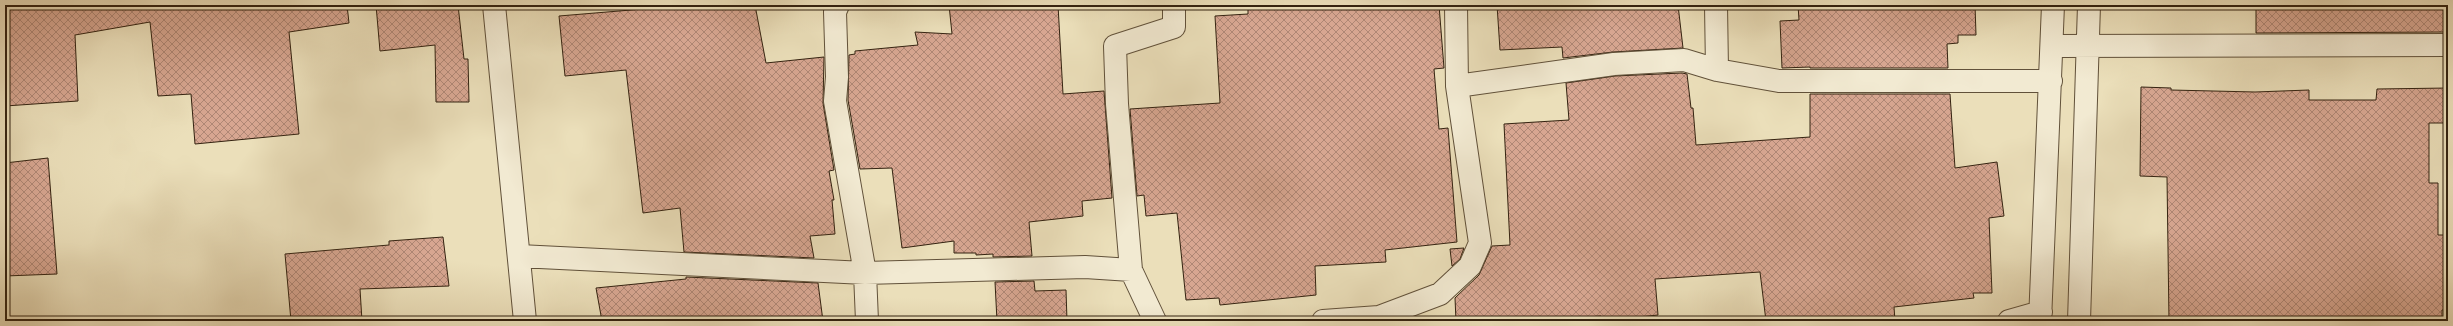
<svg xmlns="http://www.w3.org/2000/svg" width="2453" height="326" viewBox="0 0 2453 326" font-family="'Sorts Mill Goudy',serif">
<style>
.building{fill:url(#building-cross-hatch);stroke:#332210}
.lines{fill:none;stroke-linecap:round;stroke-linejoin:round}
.minor-casing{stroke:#61513a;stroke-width:24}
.minor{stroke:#f2ead2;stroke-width:22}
</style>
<defs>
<pattern id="building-cross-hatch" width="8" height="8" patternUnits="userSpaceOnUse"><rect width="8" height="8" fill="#d7a691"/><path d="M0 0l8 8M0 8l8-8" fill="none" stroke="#af8775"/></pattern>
</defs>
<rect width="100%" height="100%" fill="#ebdfba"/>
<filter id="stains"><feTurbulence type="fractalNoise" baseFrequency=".005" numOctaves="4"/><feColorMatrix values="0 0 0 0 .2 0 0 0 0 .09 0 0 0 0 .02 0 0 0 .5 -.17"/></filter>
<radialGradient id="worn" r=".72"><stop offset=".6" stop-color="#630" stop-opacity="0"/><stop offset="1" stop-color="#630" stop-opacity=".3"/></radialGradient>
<path class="building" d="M5,5H347L349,23L289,32L299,134L195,144L191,94L158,96L150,22L75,35L78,101L5,106Z
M376,5H458L464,59H468L469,102H436L435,45L380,51Z
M643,5H755L766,63L824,57L823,103L834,170L829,171L834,200H832L835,234L810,236L814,258L684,252L680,208L643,213L626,70L565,76L559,16L643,9Z
M949,5H1058L1063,94L1104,91L1112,198L1082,201L1083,216L1029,222L1032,256L993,257V254L976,255V253H954V241L902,248L892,168L860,169L848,100L849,55L855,54V51L918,45L915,32L952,34Z
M1248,5H1439L1444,68L1434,69L1439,129L1448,128L1457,242L1385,250L1386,262L1315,266L1316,295L1220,305L1219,298L1186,300L1177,213L1146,216L1144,195L1137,196L1130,109L1220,103L1215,16L1248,14Z
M1497,5H1678L1683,48L1613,52L1563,58L1562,47L1500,50Z
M1798,5H1975L1976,35H1958V43L1947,44L1948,68H1810V67L1782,68L1780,21L1799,20Z
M2256,5H2448V32L2256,33Z
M1682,73L1687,74L1691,108H1693L1696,145L1810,137V94H1950L1955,168L1997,162L2004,216L1989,218L1992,293H1973L1974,298L1894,307L1895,321H1766L1760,272L1655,279L1658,315L1601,321V316L1538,321H1456L1455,298L1479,275L1492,246L1510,245L1504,124L1569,120L1566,83L1615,76Z
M2141,87L2171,88V90L2255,92L2309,90V100H2376L2377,89L2448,88V123H2429V183H2438V235H2448V310H2442V321H2169L2167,177L2140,176Z
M48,158L57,274L5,276V163Z
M443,237L449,286L360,289L362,321H291L285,254L389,245V241Z
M1464,248L1460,259L1452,266L1450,249Z
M686,277L818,283L823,321H658V317L602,321L596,288L686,279Z
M1034,281L1035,291L1066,290L1067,321H997L995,282Z"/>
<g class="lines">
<g class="minor-casing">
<path id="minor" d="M494,5L525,321
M838,5L835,12L837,77L835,101L865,273L867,321
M1716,5L1717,70
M2052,46L2448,45
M1457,86L1614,64L1684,60L1717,70L1779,81H2051
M519,256L865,273L1085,267L1131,270L1155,321
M1131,270L1117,104L1115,46L1174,27V5
M1323,321L1379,317L1440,294L1470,266L1480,243L1457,86L1456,5
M2009,321L2041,312
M2040,321L2053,5
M2079,321L2089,5"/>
</g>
<use href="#minor" class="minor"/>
</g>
<rect width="2453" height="326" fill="none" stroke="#ebdfba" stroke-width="20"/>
<rect x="6" y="6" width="2441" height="314" fill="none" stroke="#332210" stroke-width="2"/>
<rect x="10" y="10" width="2433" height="306" fill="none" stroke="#332210"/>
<rect width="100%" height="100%" filter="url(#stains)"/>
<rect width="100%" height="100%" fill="url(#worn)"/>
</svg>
